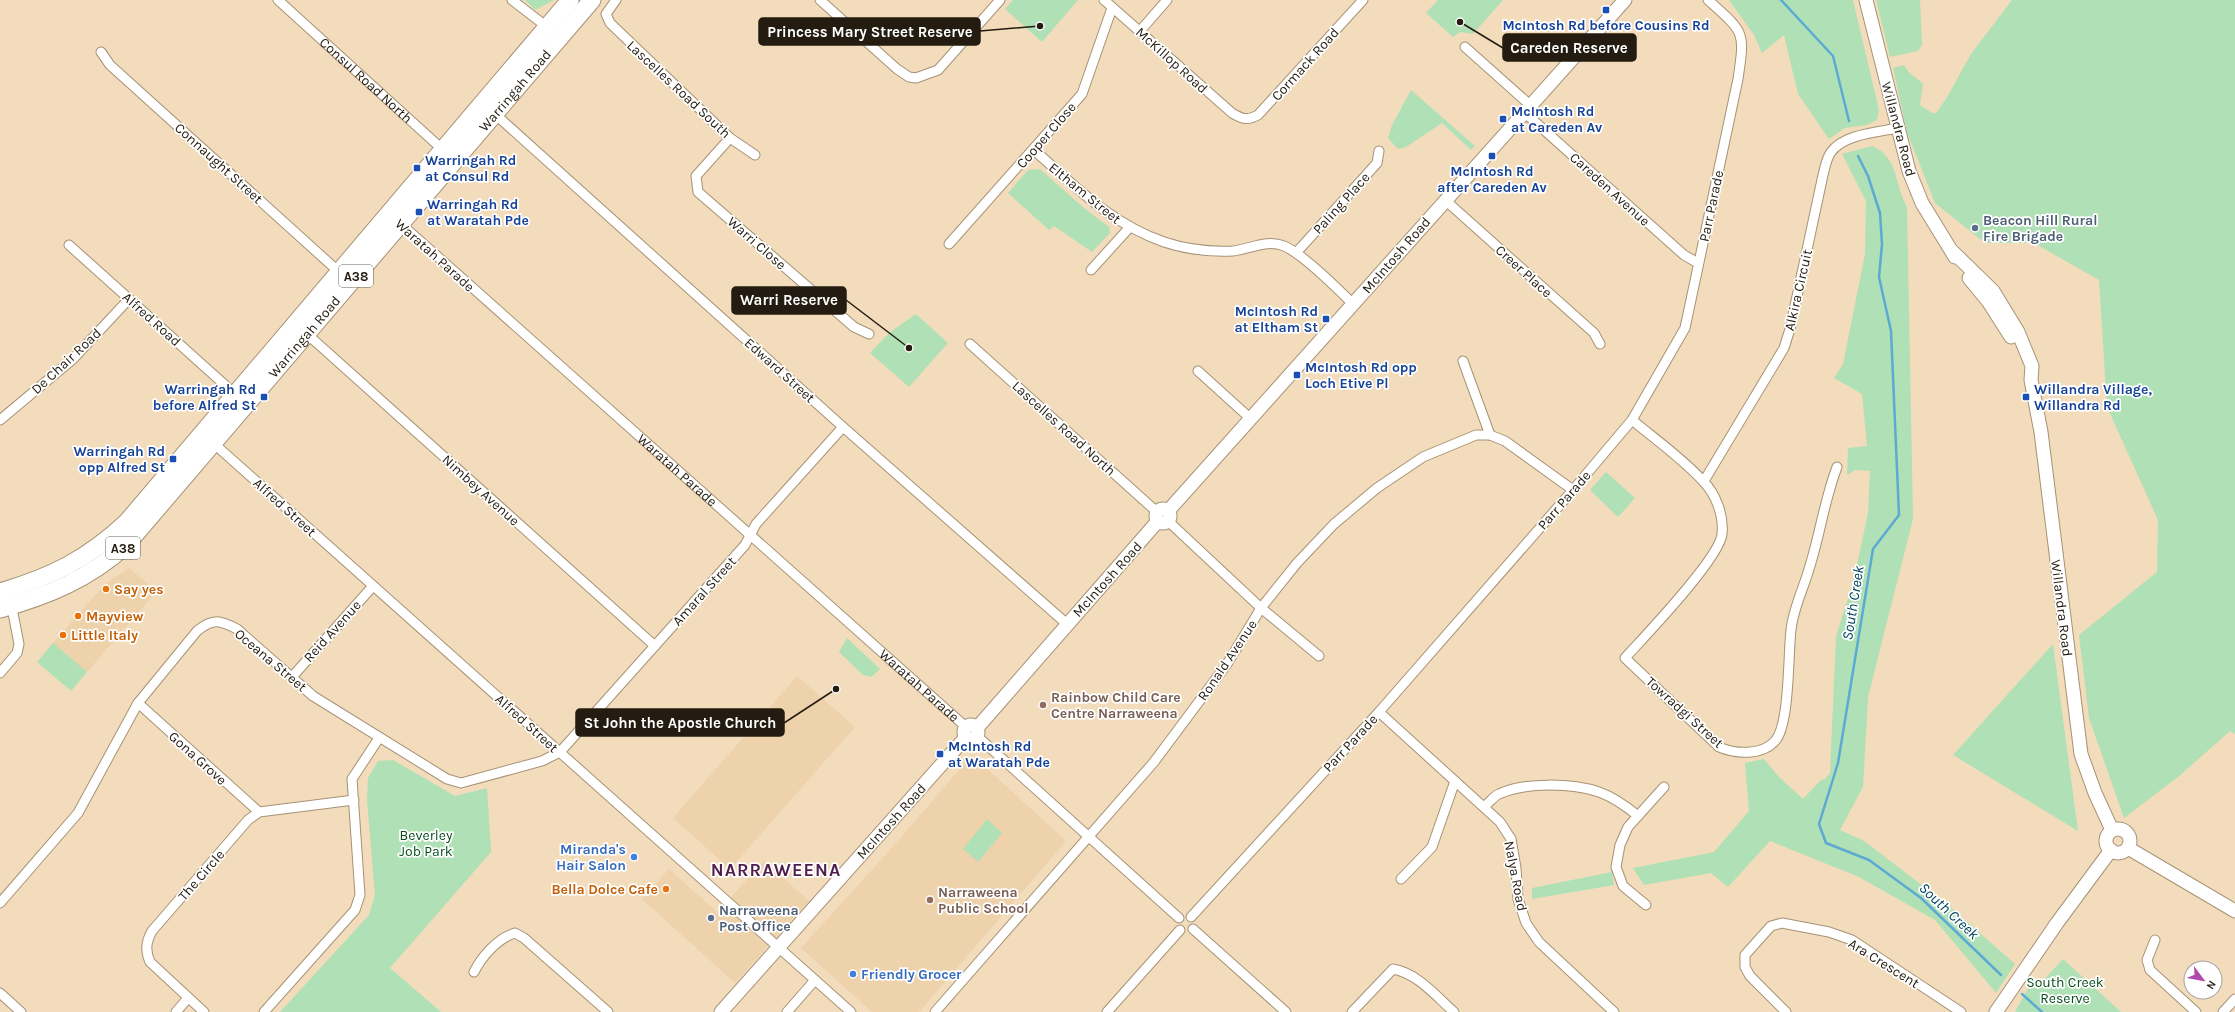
<svg xmlns="http://www.w3.org/2000/svg" width="2235" height="1012" viewBox="0 0 2235 1012" font-family="Karla,sans-serif">
<style>
.built{fill:#edd2ac}
.green{fill:#b0e0b5}
.lines{fill:none;stroke-linecap:round;stroke-linejoin:round}
.stream{stroke:#5caad3;stroke-width:2.5}
.street-casing{stroke:#a79275;stroke-width:11}
.secondary-casing{stroke:#a79275;stroke-width:15}
.highway-casing{stroke:#a79275;stroke-width:19}
.street{stroke:#fff;stroke-width:9}
.secondary{stroke:#fff;stroke-width:13}
.highway{stroke:#fff;stroke-width:17}
.transit-dot{fill:#1a4fb4;stroke:#fff;stroke-width:1.5}
.service-dot{fill:#5c6f8a;stroke:#fff;stroke-width:1.5}
.food-dot{fill:#e8710a;stroke:#fff;stroke-width:1.5}
.education-dot{fill:#8d6e63;stroke:#fff;stroke-width:1.5}
.shop-dot{fill:#3f7fe0;stroke:#fff;stroke-width:1.5}
.labels{text-anchor:middle;stroke-width:3.5;stroke-linejoin:round;paint-order:stroke}
.shield{fill:#fff;stroke:#666058;stroke-width:1}
.shield-label{font-size:13px;font-weight:bold;fill:#241c10}
.transit-label{font-size:14px;font-weight:bold;fill:#164399;stroke:#fff;text-anchor:start}
.street-label{font-size:14px;fill:#241c10;stroke:#fff}
.service-label{font-size:14px;font-weight:bold;fill:#4e5e75;stroke:#fff;text-anchor:start}
.food-label{font-size:14px;font-weight:bold;fill:#c56008;stroke:#fff;text-anchor:start}
.education-label{font-size:14px;font-weight:bold;fill:#785e54;stroke:#fff;text-anchor:start}
.park-label{font-size:14px;fill:#084e1e;stroke:#fff}
.shop-label{font-size:14px;font-weight:bold;fill:#366cbe;stroke:#fff;text-anchor:end}
.water-label{font-size:15px;font-style:italic;fill:#004661;stroke:#fff}
.district-label{font-size:18px;font-weight:bold;letter-spacing:1px;fill:#501e4e;stroke:#fff}
.leader{fill:none;stroke:#241c10;stroke-width:1.5}
.callout-dot{fill:#241c10;stroke:#fff;stroke-width:1.5}
.callout{fill:#241c10;stroke:#241c10;stroke-width:1.5}
.callout-label{font-size:15px;text-anchor:middle;font-weight:bold;fill:#fff}
</style>
<rect width="100%" height="100%" fill="#f2dcbc"/>
<path class="built" d="M129,568L157,591L87,672L84,671L53,643L106,583Z
M797,676L855,727L730,869L673,818Z
M972,755L1066,841L919,1012H872L801,948L888,852Z
M764,861L809,901L735,983L642,899L669,869L717,912Z"/>
<path class="green" d="M525,0H554L535,10Z
M1013,0H1078L1042,42L1005,9Z
M1438,0H1503L1473,34L1460,32L1453,37L1426,13Z
M1729,0H1853L1879,110L1877,120L1867,125L1845,128L1829,139L1798,94L1784,35L1762,53L1754,35Z
M1876,0H1920L1922,45L1918,51L1890,57Z
M2012,0H2235V734L2230,731L2178,777L2124,818L2089,718L2079,635L2157,572L2158,520L2107,407L2099,280L2034,243H1985L1935,203L1907,132L1893,68L1904,65C1911,77 1915,75 1923,84L1920,105L1932,113H1936L1946,99L1971,54Z
M1411,90L1475,146L1471,150L1442,123L1406,147L1398,149L1388,138L1392,125Z
M1872,146C1899,157 1894,184 1907,207L1913,519L1868,697L1863,787L1840,830L1864,841L1948,905L2015,964L1996,993L1935,920L1859,877L1770,841L1728,887L1711,873L1644,885L1633,868L1714,852L1749,811L1745,763L1764,759L1780,778L1803,799L1822,779L1824,780L1830,773L1836,636L1853,583L1868,513L1870,471L1855,470L1847,475L1848,448L1867,446L1862,394L1834,378L1843,364L1865,254L1866,201L1842,154Z
M1040,169L1084,208L1109,227L1110,233L1092,252L1054,226L1049,230L1008,193L1028,170Z
M916,314L948,343L909,387L870,353L890,332Z
M1606,472L1635,498L1618,517L1590,490Z
M847,638L880,669L871,677L863,675L839,652Z
M53,643L87,672L71,691L37,662Z
M2053,644L2078,831L1953,755Z
M393,760L455,796L487,788L491,852L390,968L441,1012H280L369,915L375,895L367,800L368,778L378,761Z
M987,819L1002,833L978,862L963,849Z
M1612,872L1614,885L1532,899V888Z
M2063,959L2121,1012H2015L2032,981L2038,986Z"/>
<g class="lines">
<path class="stream" d="M1781,0L1833,56L1849,121
M1858,156L1868,176L1880,213L1882,244L1879,277L1891,331L1899,515L1873,549L1838,763L1819,824L1826,843L1869,860L1921,898L2001,975
M2022,994L2042,1012"/>
<g class="street-casing">
<g id="street">
<path id="s1" d="M278,0L442,149"/>
<path d="M512,0L547,27"/>
<path d="M616,0L606,14L610,23L730,138L755,155"/>
<path d="M820,0L897,69L909,77L916,78L938,70L1000,0"/>
<path d="M1104,0L1232,113C1242,119 1247,121 1258,115L1363,0"/>
<path d="M1140,31L1167,0"/>
<path d="M1465,47L1530,105"/>
<path d="M101,52L110,65L339,272"/>
<path d="M1524,112L1684,255L1698,263"/>
<path d="M495,114L843,427L1067,624"/>
<path d="M730,138L696,176L698,192L854,327L869,334"/>
<path d="M1034,150C1076,187 1110,223 1164,242C1185,249 1211,252 1233,251C1250,249 1267,239 1284,246C1301,253 1338,289 1353,304"/>
<path d="M1445,200L1594,333L1600,344"/>
<path id="s2" d="M401,224L966,727"/>
<path d="M949,244L1082,94L1112,8"/>
<path d="M69,245L235,394"/>
<path d="M1296,253L1377,163L1379,151"/>
<path d="M1091,270L1129,228"/>
<path d="M307,334L655,646"/>
<path d="M970,344L1157,512"/>
<path d="M1463,361L1490,435"/>
<path d="M1198,371L1251,419"/>
<path d="M0,420L73,359L129,299"/>
<path d="M1632,420C1655,439 1683,459 1703,481C1716,494 1724,516 1722,534C1720,558 1645,636 1625,658L1719,747C1735,754 1762,756 1775,741C1790,725 1788,653 1791,630C1793,609 1803,590 1809,569C1820,535 1824,501 1837,467"/>
<path d="M211,441L851,1012"/>
<path d="M1704,481L1784,348L1790,329L1823,175C1825,168 1826,159 1831,152C1844,134 1878,132 1898,128"/>
<path d="M1168,521L1261,608L1319,656"/>
<path d="M0,673L17,653L19,644L11,603"/>
<path d="M292,677L373,586"/>
<path d="M138,703L259,812"/>
<path d="M1379,712L1500,822L1511,839L1516,868L1518,899L1526,923L1539,942L1614,1012"/>
<path d="M977,736L1179,918"/>
<path d="M1485,806C1490,802 1494,796 1499,794C1525,782 1572,783 1599,792C1613,797 1626,806 1638,816"/>
<path d="M1401,879L1432,847L1455,781"/>
<path d="M0,903L78,813L138,703L197,631C213,618 220,620 237,629L313,696L447,779L461,783L542,761L560,752L745,545L756,524L843,427"/>
<path d="M1646,905L1623,886L1616,867L1620,845L1628,827L1664,787"/>
<path d="M1191,917L1379,712L1573,490L1632,420L1685,328L1738,79C1745,31 1745,33 1708,0"/>
<path d="M1193,929L1286,1012"/>
<path d="M2155,940L2147,960L2150,970L2196,1012"/>
<path d="M474,972C482,956 498,938 515,933L524,938L608,1012"/>
<path d="M0,993L21,1012"/>
<path d="M176,1012L188,998"/>
<path d="M204,1012L150,962C145,950 146,942 152,931L248,820L259,812L354,800"/>
<path d="M264,1012L355,910L360,895L352,779L379,738"/>
<path d="M787,1012L815,980"/>
<path d="M935,1012L1154,762L1227,664L1261,608L1297,563L1334,524L1377,488L1423,457L1476,435H1490L1505,441L1573,490"/>
<path d="M1107,1012L1180,930"/>
<path d="M1352,1012L1393,969C1417,973 1436,996 1454,1012"/>
<path d="M1786,1012L1750,976L1745,967V955L1771,926L1782,923L1829,932L1852,940L1961,1012"/>
<path d="M2223,1012L2235,999"/>
</g>
</g>
<g class="secondary-casing">
<path id="secondary" d="M1866,0L1909,171L1922,203L1955,257
M1951,250L1993,291L2018,332L2032,366L2031,380L2041,432L2081,754L2095,793L2112,830
M1969,278L1988,301L2011,337
M1156 516a7 7 0 1 1 14 0a7 7 0 1 1-14 0Z
M1168,511L1625,0
M964 732a7 7 0 1 1 14 0a7 7 0 1 1-14 0Z
M977,728L1158,521
M2106 841a12 12 0 1 1 24 0a12 12 0 1 1-24 0Z
M2128,848L2235,911
M721,1012L966,737
M1996,1012L2057,923L2111,850"/>
</g>
<g class="highway-casing">
<g id="highway">
<path d="M0,592C51,577 88,559 127,522L570,0"/>
<path id="s3" d="M0,609C47,596 89,579 126,545L592,0"/>
</g>
</g>
<use href="#street" class="street"/>
<use href="#secondary" class="secondary"/>
<use href="#highway" class="highway"/>
</g>
<g class="transit-dot">
<rect x="1602" y="6" width="8" height="8" rx="2"/>
<rect x="1499" y="115" width="8" height="8" rx="2"/>
<rect x="1488" y="152" width="8" height="8" rx="2"/>
<rect x="413" y="164" width="8" height="8" rx="2"/>
<rect x="415" y="208" width="8" height="8" rx="2"/>
<rect x="1322" y="315" width="8" height="8" rx="2"/>
<rect x="1293" y="371" width="8" height="8" rx="2"/>
<rect x="260" y="393" width="8" height="8" rx="2"/>
<rect x="2022" y="393" width="8" height="8" rx="2"/>
<rect x="169" y="455" width="8" height="8" rx="2"/>
<rect x="936" y="750" width="8" height="8" rx="2"/>
</g>
<g class="service-dot">
<circle cx="1975" cy="228" r="4"/>
<circle cx="711" cy="918" r="4"/>
</g>
<g class="food-dot">
<circle cx="106" cy="589" r="4"/>
<circle cx="78" cy="616" r="4"/>
<circle cx="63" cy="635" r="4"/>
<circle cx="666" cy="889" r="4"/>
</g>
<g class="education-dot">
<circle cx="1043" cy="705" r="4"/>
<circle cx="930" cy="900" r="4"/>
</g>
<g class="shop-dot">
<circle cx="634" cy="857" r="4"/>
<circle cx="853" cy="974" r="4"/>
</g>
<g class="labels">
<g class="shield">
<rect x="339" y="265" width="34" height="22" rx="3"/>
<rect x="106" y="537" width="34" height="22" rx="3"/>
</g>
<g class="shield-label">
<text x="356" y="281">A38</text>
<text x="123" y="553">A38</text>
</g>
<g class="transit-label">
<text x="1606" y="30" text-anchor="middle">McIntosh Rd before Cousins Rd</text>
<text x="1511" y="116">McIntosh Rd<tspan x="1511" dy="16">at Careden Av</tspan></text>
<text x="425" y="165">Warringah Rd<tspan x="425" dy="16">at Consul Rd</tspan></text>
<text x="1492" y="176" text-anchor="middle">McIntosh Rd<tspan x="1492" dy="16">after Careden Av</tspan></text>
<text x="427" y="209">Warringah Rd<tspan x="427" dy="16">at Waratah Pde</tspan></text>
<text x="1318" y="316" text-anchor="end">McIntosh Rd<tspan x="1318" dy="16">at Eltham St</tspan></text>
<text x="1305" y="372">McIntosh Rd opp<tspan x="1305" dy="16">Loch Etive Pl</tspan></text>
<text x="256" y="394" text-anchor="end">Warringah Rd<tspan x="256" dy="16">before Alfred St</tspan></text>
<text x="2034" y="394">Willandra Village,<tspan x="2034" dy="16">Willandra Rd</tspan></text>
<text x="165" y="456" text-anchor="end">Warringah Rd<tspan x="165" dy="16">opp Alfred St</tspan></text>
<text x="948" y="751">McIntosh Rd<tspan x="948" dy="16">at Waratah Pde</tspan></text>
</g>
<g class="street-label">
<text transform="translate(1172 60) rotate(42)" y="5">McKillop Road</text>
<text transform="translate(1305 64) rotate(-48)" y="5">Cormack Road</text>
<text dy="5" stroke="none"><textPath href="#s1" startOffset="119">Consul Road North</textPath></text>
<text transform="translate(679 89) rotate(43)" y="5">Lascelles Road South</text>
<text dy="5" stroke="none"><textPath href="#s3" startOffset="741">Warringah Road</textPath></text>
<text transform="translate(1899 129) rotate(75)" y="5">Willandra Road</text>
<text transform="translate(1046 135) rotate(-49)" y="5">Cooper Close</text>
<text transform="translate(219 163) rotate(42)" y="5">Connaught Street</text>
<text transform="translate(1610 189) rotate(42)" y="5">Careden Avenue</text>
<text transform="translate(1085 193) rotate(39)" y="5">Eltham Street</text>
<text transform="translate(1341 203) rotate(-48)" y="5">Paling Place</text>
<text transform="translate(1711 206) rotate(-78)" y="5">Parr Parade</text>
<text transform="translate(757 243) rotate(41)" y="5">Warri Close</text>
<text transform="translate(435 255) rotate(42)" y="5">Waratah Parade</text>
<text transform="translate(1396 255) rotate(-49)" y="5">McIntosh Road</text>
<text transform="translate(1524 271) rotate(42)" y="5">Creer Place</text>
<text transform="translate(1798 290) rotate(-77)" y="5">Alkira Circuit</text>
<text transform="translate(152 319) rotate(42)" y="5">Alfred Road</text>
<text dy="5" stroke="none"><textPath href="#s3" startOffset="417">Warringah Road</textPath></text>
<text transform="translate(66 361) rotate(-43)" y="5">De Chair Road</text>
<text transform="translate(780 370) rotate(42)" y="5">Edward Street</text>
<text transform="translate(1064 428) rotate(42)" y="5">Lascelles Road North</text>
<text dy="5" stroke="none"><textPath href="#s2" startOffset="370">Waratah Parade</textPath></text>
<text transform="translate(481 490) rotate(42)" y="5">Nimbey Avenue</text>
<text transform="translate(1564 500) rotate(-49)" y="5">Parr Parade</text>
<text transform="translate(285 507) rotate(42)" y="5">Alfred Street</text>
<text transform="translate(1107 579) rotate(-48)" y="5">McIntosh Road</text>
<text transform="translate(704 591) rotate(-48)" y="5">Amaral Street</text>
<text transform="translate(2062 608) rotate(83)" y="5">Willandra Road</text>
<text transform="translate(332 631) rotate(-48)" y="5">Reid Avenue</text>
<text transform="translate(271 660) rotate(40)" y="5">Oceana Street</text>
<text transform="translate(1227 660) rotate(-56)" y="5">Ronald Avenue</text>
<text dy="5" stroke="none"><textPath href="#s2" startOffset="694">Waratah Parade</textPath></text>
<text transform="translate(1685 712) rotate(42)" y="5">Towradgi Street</text>
<text transform="translate(527 723) rotate(42)" y="5">Alfred Street</text>
<text transform="translate(1350 743) rotate(-47)" y="5">Parr Parade</text>
<text transform="translate(198 758) rotate(42)" y="5">Gona Grove</text>
<text transform="translate(891 821) rotate(-48)" y="5">McIntosh Road</text>
<text transform="translate(201 875) rotate(-49)" y="5">The Circle</text>
<text transform="translate(1516 876) rotate(79)" y="5">Nalya Road</text>
<text transform="translate(1884 963) rotate(32)" y="5">Ara Crescent</text>
</g>
<g class="service-label">
<text x="1983" y="225">Beacon Hill Rural<tspan x="1983" dy="16">Fire Brigade</tspan></text>
<text x="719" y="915">Narraweena<tspan x="719" dy="16">Post Office</tspan></text>
</g>
<g class="food-label">
<text x="114" y="594">Say yes</text>
<text x="86" y="621">Mayview</text>
<text x="71" y="640">Little Italy</text>
<text x="658" y="894" text-anchor="end">Bella Dolce Cafe</text>
</g>
<g class="education-label">
<text x="1051" y="702">Rainbow Child Care<tspan x="1051" dy="16">Centre Narraweena</tspan></text>
<text x="938" y="897">Narraweena<tspan x="938" dy="16">Public School</tspan></text>
</g>
<g class="park-label">
<text x="426" y="840">Beverley<tspan x="426" dy="16">Job Park</tspan></text>
<text x="2065" y="987">South Creek<tspan x="2065" dy="16">Reserve</tspan></text>
</g>
<g class="shop-label">
<text x="626" y="854">Miranda's<tspan x="626" dy="16">Hair Salon</tspan></text>
<text x="861" y="979" text-anchor="start">Friendly Grocer</text>
</g>
<g class="water-label">
<text transform="translate(1853 603) rotate(-81)" y="5">South Creek</text>
<text transform="translate(1949 911) rotate(43)" y="5">South Creek</text>
</g>
<g class="district-label">
<text x="776" y="876">NARRAWEENA</text>
</g>
</g>
<path class="leader" d="M1040 26L980 31M1460 22L1503 48M909 348L846 300M836 689L784 723"/>
<g class="callout-dot">
<circle cx="1040" cy="26" r="4"/>
<circle cx="1460" cy="22" r="4"/>
<circle cx="909" cy="348" r="4"/>
<circle cx="836" cy="689" r="4"/>
</g>
<g class="callout">
<rect x="759" y="18" width="221" height="27" rx="4"/>
<rect x="1503" y="34" width="133" height="27" rx="4"/>
<rect x="732" y="287" width="114" height="27" rx="4"/>
<rect x="576" y="709" width="208" height="27" rx="4"/>
</g>
<g class="callout-label">
<text x="870" y="37">Princess Mary Street Reserve</text>
<text x="1569" y="53">Careden Reserve</text>
<text x="789" y="305">Warri Reserve</text>
<text x="680" y="728">St John the Apostle Church</text>
</g>
<g transform="translate(2203 980) rotate(122)"><circle r="19" fill="#ffffff" stroke="#a7a49f"/>
<path d="M0-3L7 15L0 10L-7 15Z" fill="#b14aad"/>
<text y="-6" font-size="11" font-weight="bold" text-anchor="middle" fill="#241c10">N</text>
</g>
</svg>
